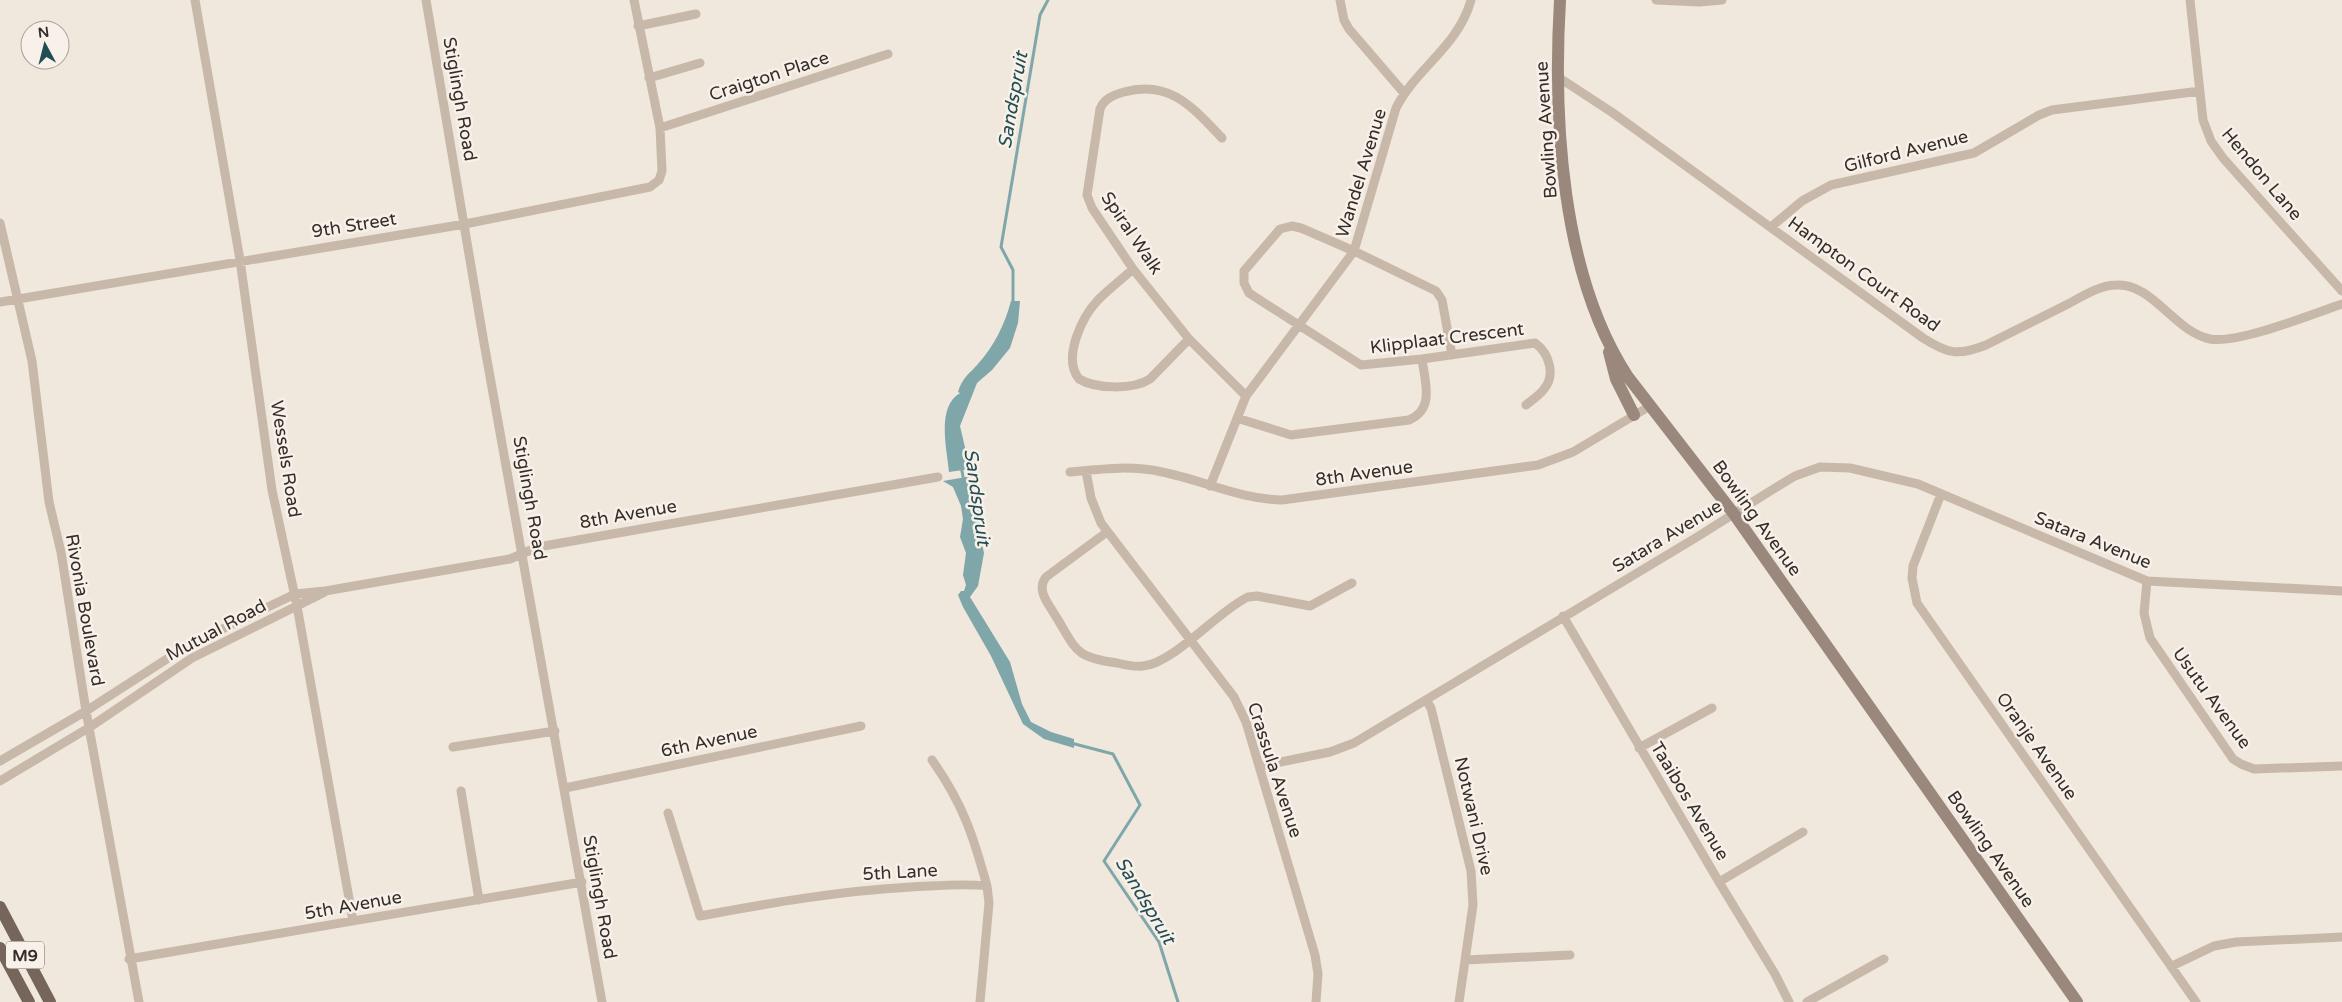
<svg xmlns="http://www.w3.org/2000/svg" width="2342" height="1002" viewBox="0 0 2342 1002" font-family="'Varela Round',sans-serif">
<style>
.water{fill:#7fa7aa}
.lines{fill:none;stroke-linecap:round;stroke-linejoin:round}
.stream{stroke:#7fa7aa;stroke-width:3}
.minor{stroke:#c7b8aa;stroke-width:9}
.secondary{stroke:#9a887c;stroke-width:12}
.primary{stroke:#75655b;stroke-width:12}
.labels{text-anchor:middle;stroke-width:5;stroke-linejoin:round;paint-order:stroke}
.shield{fill:#f8f1e9;stroke:#706863;stroke-width:1}
.shield-label{font-size:16px;font-weight:bold;fill:#352d29}
.street-label{font-size:18px;fill:#352d29;stroke:#f8f1e9}
.water-label{font-size:19px;font-style:italic;fill:#224d52;stroke:#f8f1e9}
</style>
<rect width="100%" height="100%" fill="#f0e7dd"/>
<path class="water" d="M1011,301H1020L1018,323L1010,348L992,370L977,383L960,426L970,469L949,472C947,449 936,407 960,393L958,392C962,378 969,374 978,364C994,346 1005,324 1011,301Z
M972,476L971,486L981,513L979,531L984,553L978,586L970,597L1010,662L1022,704L1031,722L1051,732L1074,739V748L1044,739L1023,724L991,656L963,607L958,595L961,591H964L966,585L963,575L966,553L960,537L963,519L961,506L953,487L943,481Z"/>
<g class="lines">
<path class="stream" d="M1013,303V270L1001,247L1040,15L1048,0
M961,466L964,482
M1071,743L1113,754L1140,805L1104,861L1159,942L1178,1002"/>
<path class="minor" d="M195,0L240,260L272,490L297,606L353,921
M426,0L484,343L602,1002
M1340,0L1344,20L1349,29L1404,93
M1656,0L1699,2L1722,0
M2190,0L2203,120L2211,141L2223,158L2342,291
M638,26L696,14
M1558,77L1613,113L1923,338C1948,354 1958,356 1986,345C2012,332 2038,319 2064,306C2080,298 2098,285 2117,285C2152,283 2175,332 2210,339C2239,344 2312,314 2342,304
M649,78L700,63
M660,128L888,54
M1222,138C1193,108 1170,79 1124,92C1113,95 1104,99 1100,109L1087,195L1092,208L1133,269L1189,339L1246,396
M0,223L32,361L49,502L61,552L86,711L139,1002
M1771,227L1802,201L1831,185L1974,153L2039,115L2052,110L2200,91
M1133,269C1122,279 1109,289 1098,300C1082,317 1062,358 1079,379C1096,389 1133,390 1150,379L1189,339
M0,302L465,224L650,187L659,180L662,171L660,128L634,0
M1452,355L1442,300L1436,291L1354,251L1301,228L1292,226L1280,229L1244,271V283L1249,293L1361,365L1422,359L1535,343C1549,353 1556,375 1544,389C1540,395 1532,400 1526,405
M1237,418L1291,435L1409,420C1435,409 1425,382 1422,359
M1086,471L1091,498L1101,523L1234,697L1246,722L1315,955L1318,974L1316,1002
M1070,472C1101,469 1131,465 1162,472C1203,480 1239,499 1282,500L1538,465L1573,452L1650,406
M1210,486L1246,396L1354,251L1396,108C1417,67 1458,47 1471,0
M1941,494L1913,566L1912,578L1917,603L2196,1002
M1107,532L1046,577C1036,590 1048,603 1055,615C1077,650 1073,657 1117,663C1125,665 1135,667 1143,666C1173,664 1219,610 1248,597L1257,596L1310,606L1352,583
M2147,581L2144,613L2150,638L2233,759L2241,764L2254,769L2342,766
M1563,616L1719,882L1775,974L1789,1002
M1426,700L1431,708L1471,871L1473,905L1459,1002
M453,747L555,731
M1639,748L1712,708
M932,760C963,804 973,835 987,886
M0,761L86,711L187,646L295,594L325,591L510,559L538,547L938,477
M1261,766L1330,752L1354,743L1697,537L1767,493L1795,476L1820,467L1850,468L1918,484L2147,581L2342,591
M0,781L90,727L192,658L325,592
M565,788L861,726
M461,791L479,900
M668,813L700,916C770,903 839,891 911,887C936,886 962,883 987,886L989,903L980,1002
M1719,882L1803,832
M129,959L582,882
M1465,960L1570,955
M2172,966L2214,946L2236,942L2342,937
M1807,1002L1884,959"/>
<path class="secondary" d="M1560,0C1553,119 1561,275 1628,377L1734,514L2077,1002
M1609,352L1616,379L1634,415"/>
<path class="primary" d="M0,907L50,1002
M0,948L29,1002"/>
</g>
<g class="labels">
<rect class="shield" x="6" y="941.5" width="38" height="27" rx="4"/>
<g class="shield-label">
<text x="25" y="961">M9</text>
</g>
<g class="street-label">
<text transform="translate(769 76) rotate(-18)" y="6">Craigton Place</text>
<text transform="translate(460 99) rotate(80)" y="6">Stiglingh Road</text>
<text transform="translate(1546 130) rotate(-94)" y="6">Bowling Avenue</text>
<text transform="translate(1906 151) rotate(-14)" y="6">Gilford Avenue</text>
<text transform="translate(1361 173) rotate(-73)" y="6">Wandel Avenue</text>
<text transform="translate(2262 174) rotate(50)" y="6">Hendon Lane</text>
<text transform="translate(354 225) rotate(-9)" y="6">9th Street</text>
<text transform="translate(1132 233) rotate(56)" y="6">Spiral Walk</text>
<text transform="translate(1864 274) rotate(36)" y="6">Hampton Court Road</text>
<text transform="translate(1447 338) rotate(-7)" y="6">Klipplaat Crescent</text>
<text transform="translate(286 459) rotate(81)" y="6">Wessels Road</text>
<text transform="translate(1364 473) rotate(-8)" y="6">8th Avenue</text>
<text transform="translate(530 498) rotate(80)" y="6">Stiglingh Road</text>
<text transform="translate(628 514) rotate(-10)" y="6">8th Avenue</text>
<text transform="translate(1757 518) rotate(54)" y="6">Bowling Avenue</text>
<text transform="translate(1667 536) rotate(-31)" y="6">Satara Avenue</text>
<text transform="translate(2093 540) rotate(22)" y="6">Satara Avenue</text>
<text transform="translate(85 610) rotate(80)" y="6">Rivonia Boulevard</text>
<text transform="translate(216 630) rotate(-28)" y="6">Mutual Road</text>
<text transform="translate(2212 698) rotate(54)" y="6">Usutu Avenue</text>
<text transform="translate(709 741) rotate(-12)" y="6">6th Avenue</text>
<text transform="translate(2037 746) rotate(55)" y="6">Oranje Avenue</text>
<text transform="translate(1275 770) rotate(72)" y="6">Crassula Avenue</text>
<text transform="translate(1690 801) rotate(59)" y="6">Taaibos Avenue</text>
<text transform="translate(1474 816) rotate(77)" y="6">Notwani Drive</text>
<text transform="translate(1991 849) rotate(55)" y="6">Bowling Avenue</text>
<text transform="translate(900 872) rotate(-3)" y="6">5th Lane</text>
<text transform="translate(600 897) rotate(80)" y="6">Stiglingh Road</text>
<text transform="translate(353 905) rotate(-10)" y="6">5th Avenue</text>
</g>
<g class="water-label">
<text transform="translate(1012 100) rotate(-80)" y="7">Sandspruit</text>
<text transform="translate(978 497) rotate(82)" y="7">Sandspruit</text>
<text transform="translate(1146 900) rotate(59)" y="7">Sandspruit</text>
</g>
</g>
<g transform="translate(45 45) rotate(353)"><circle r="24" fill="#f8f1e9" stroke="#aaa39c"/>
<path d="M0-4L9 19L0 12L-9 19Z" fill="#224d52"/>
<text y="-8" font-size="14" font-weight="bold" text-anchor="middle" fill="#352d29">N</text>
</g>
</svg>
